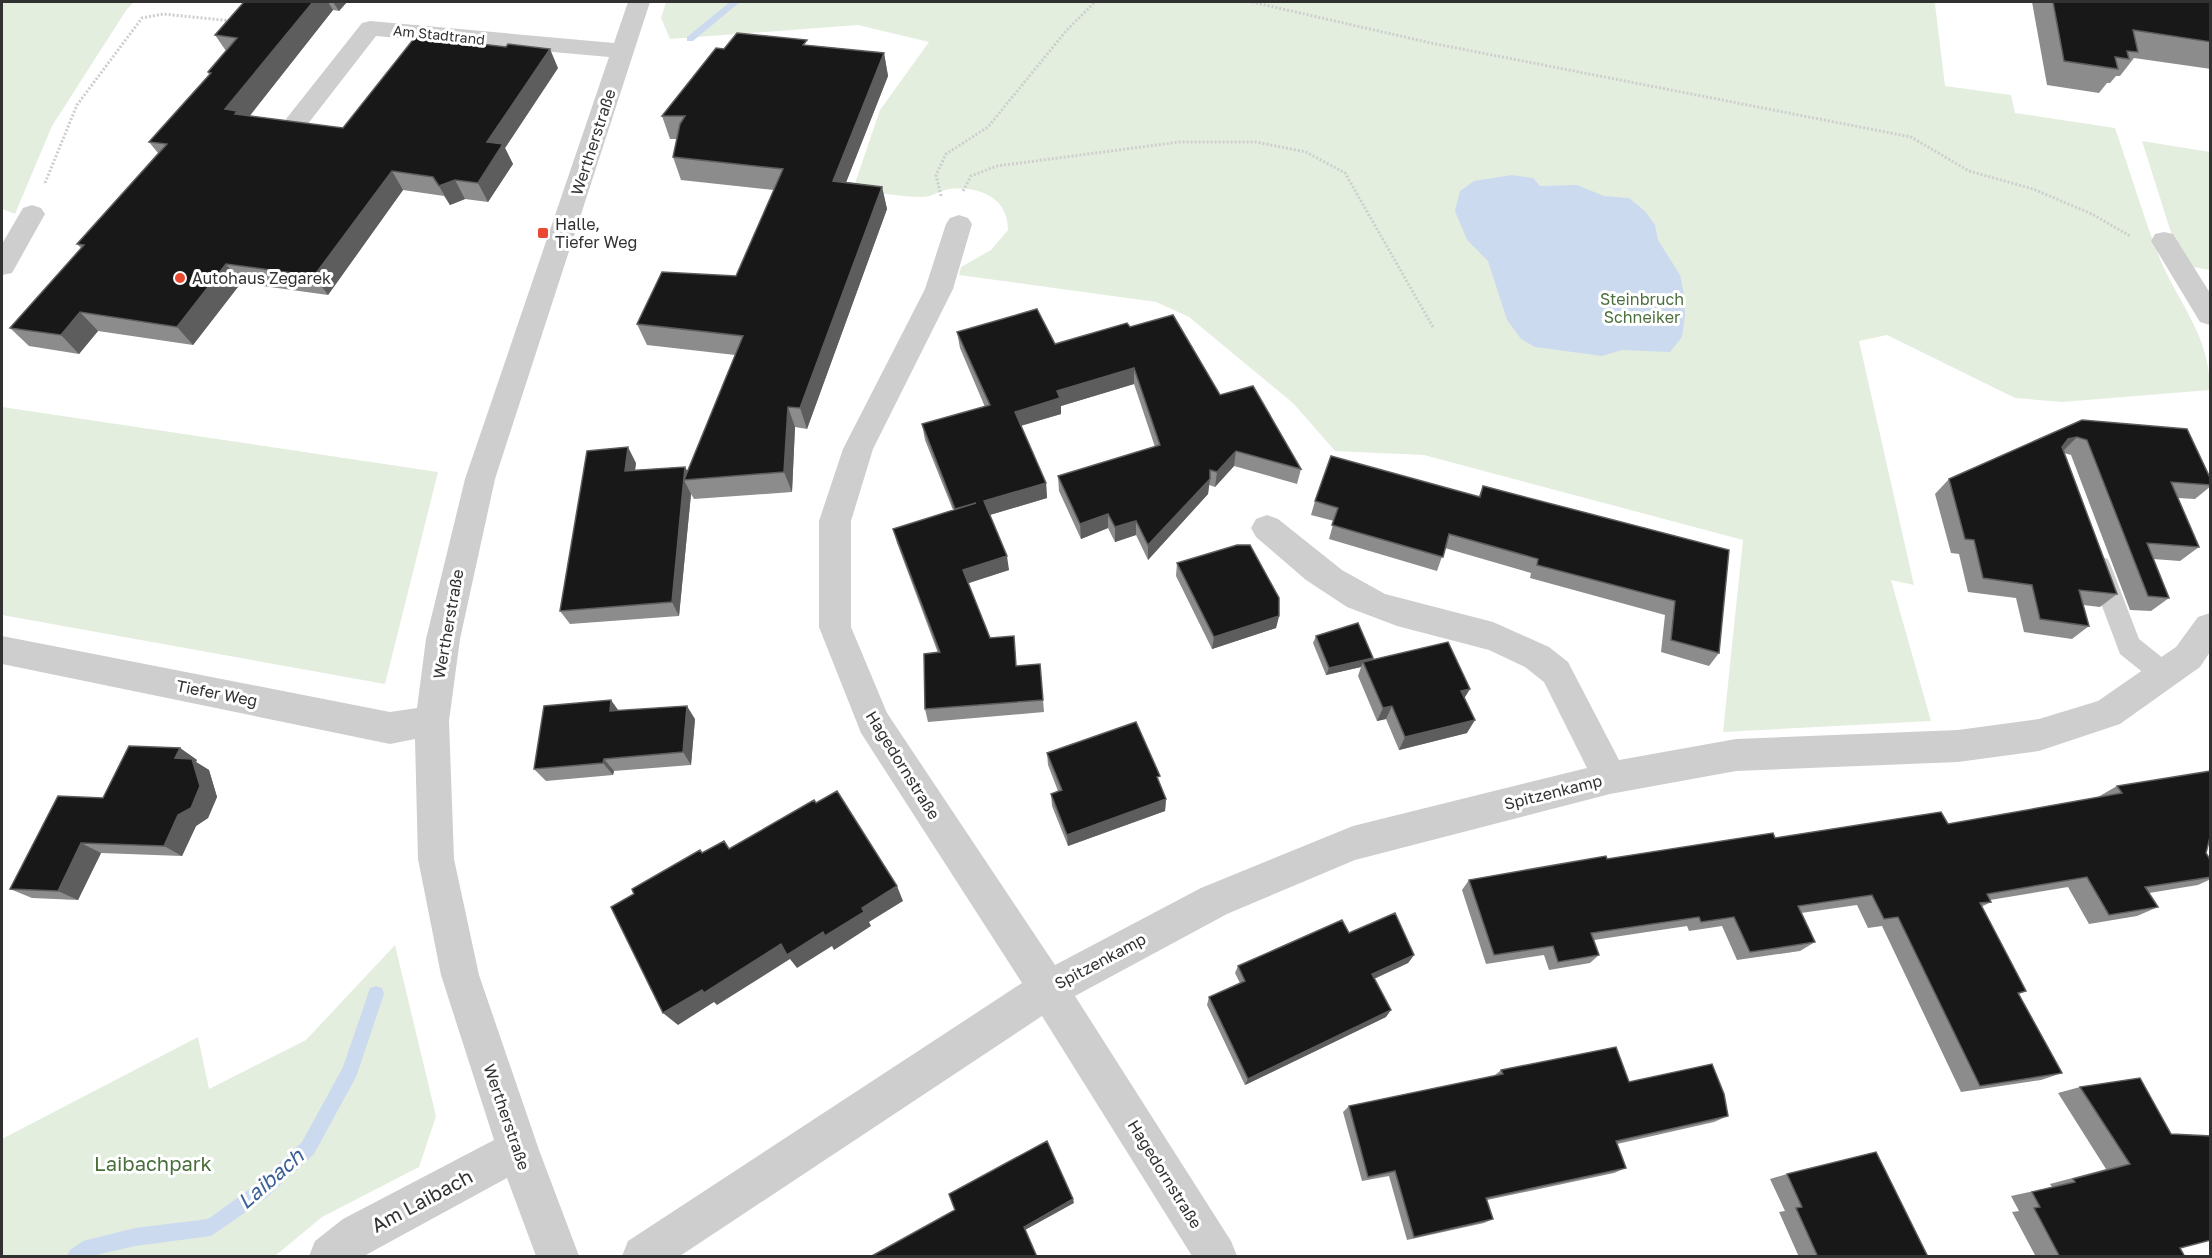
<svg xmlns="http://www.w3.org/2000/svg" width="2212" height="1258" viewBox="0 0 2212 1258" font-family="'Golos Text',sans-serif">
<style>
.green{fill:#e4eedf}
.water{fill:#cbdaee}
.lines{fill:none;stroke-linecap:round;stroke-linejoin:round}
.stream{fill:#cbdaee;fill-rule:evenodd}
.path{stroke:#cecece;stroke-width:3;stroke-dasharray:2 2;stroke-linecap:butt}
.service{fill:#cecece;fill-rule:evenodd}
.minor{fill:#cecece;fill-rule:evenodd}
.wall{fill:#8c8c8c}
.shaded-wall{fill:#5d5d5d}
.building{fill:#181818;stroke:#5d5d5d;stroke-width:1.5}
.poi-dot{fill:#eb4831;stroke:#fff;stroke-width:2}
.labels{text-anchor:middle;stroke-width:6;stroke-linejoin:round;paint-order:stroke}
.far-street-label{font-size:14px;fill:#313131;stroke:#fff}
.street-label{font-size:16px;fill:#313131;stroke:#fff}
.poi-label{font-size:16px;fill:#313131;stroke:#fff;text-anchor:start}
.park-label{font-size:16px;fill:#4a6f3c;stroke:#fff}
.near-park-label{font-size:20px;fill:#4a6f3c;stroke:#fff}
.near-street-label{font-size:20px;fill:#313131;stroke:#fff}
.near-water-label{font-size:21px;font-style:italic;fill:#3b6197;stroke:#fff}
</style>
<rect width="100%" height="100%" fill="#fff"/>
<path class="green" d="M2,2H134L127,9L52,126L15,214L2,209Z
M666,2H1937L1935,4L1945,86L2011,95L2015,113L2115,128C2130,171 2143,216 2160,259C2180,306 2210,336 2210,390L2062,402L2015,398L1887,335L1859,341L1914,585L1891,580L1931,721L1723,732L1743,540L1424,455L1335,451L1293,403L1189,317L1156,302L959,275L961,267L991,250L1008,230C1008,197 979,186 949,189C940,190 932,197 923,197C900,197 876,192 853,189L880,110L929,42L858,25L670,39L661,18Z
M2142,141L2210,152V270L2193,267L2174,242Z
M2,407L438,472L385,684L2,615Z
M395,945L436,1116L419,1167L322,1217L275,1256H2V1139L198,1037L209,1089L306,1040Z"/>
<path class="water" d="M1512,175L1533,178L1540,186L1577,185L1604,196L1629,198L1645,211L1655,225L1658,240L1680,275L1684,294L1685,315L1682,337L1670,352L1622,350L1602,356L1535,347L1521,339L1507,320L1488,261L1467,240L1455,211L1460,191L1474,181Z"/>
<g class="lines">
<path class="stream" d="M730,2H740L693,41H687V37Z
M376,986L382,988L384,994L356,1077L314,1154L266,1198L211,1236L135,1246L92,1256H67L70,1250L83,1241L135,1228L208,1219L254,1186L302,1142L343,1067L368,994L370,988Z"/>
<path class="path" d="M1252,2L1431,43L1911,137L1969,171L2033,189L2092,214L2130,236
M45,183L77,105L142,18L163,14L232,21
M963,191L971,176L997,166L1179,142H1256L1306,152L1345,173L1433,327
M941,196L936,175L946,154L988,127L1066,31L1095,2"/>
<path class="service" d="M2099,556L2108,559L2111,566L2139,639L2174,667L2178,675L2174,683L2165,686L2156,683L2120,654L2087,566L2090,559Z"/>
<path class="minor" d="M628,2H650L495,479L460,639L449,721L454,859L479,975L539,1150L579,1256H536L507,1178L364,1256H309L315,1241L343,1219L494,1140L441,975L418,859L415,739L390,744L2,664V636L390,712L417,708L426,639L465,479L609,57L376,36L307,125L298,127L289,125L286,119L362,23L370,21L614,43Z
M32,205L41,208L45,214L12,273L2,275V244L23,208Z
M959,215L968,218L972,224L953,289L873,449L851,521V627L887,713L1055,965L1201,888L1353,826L1587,768L1544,682L1525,667L1489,650L1397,626L1347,607L1306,580L1256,537L1251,528L1256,519L1267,515L1278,519L1342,570L1385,594L1493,622L1549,647L1568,662L1619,760L1736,739L1958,730L2039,719L2098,701L2176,647L2198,617L2210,613V652L2200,667L2120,724L2039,751L1958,762L1736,771L1610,794L1355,860L1227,914L1075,996L1231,1241L1237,1256H1192L1042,1016L680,1256H622L628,1241L1022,983L861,733L819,627V521L843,449L925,289L946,224L950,218Z
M2164,232L2173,234L2210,293V325L2200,322L2151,241L2155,234Z"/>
</g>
<path class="wall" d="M244,2H347L339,11L333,10L249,116L343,128L558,68L505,148L513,164L488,202L465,199L450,205L444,196L403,190L328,295L241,283L193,345L98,331L79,354L29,346L10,328L81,248L77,244L158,153L149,142L209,75L208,72L226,51L215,35Z
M2032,2H2211V69L2134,58L2120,76H2116L2110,83H2107L2099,93L2047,85Z
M808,45L884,53L888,76L846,182L882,187L887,209L807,429L795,427L792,492L694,499L691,494L679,616L570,624L560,611L636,463L635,470L685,467L688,472L735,355L647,345L637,324L736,276L774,190L681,180L673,157L677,139H670L662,116L724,49Z
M1130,327L1220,395L1301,469L1297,484L1234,466L1215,487L1209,485L1208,494L1148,560L1136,535L1115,542L1108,528L1081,539L1059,491L1058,476L1155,447L1134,384L1061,406V414L1021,426L1046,483L1047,498L990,515L1009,570L968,583L990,638L1015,650L1016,666L1040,664L1044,712L928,722L925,709L938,653L897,543L893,529L953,510L925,440L922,424L985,407L960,348L957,332L1055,344Z
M2082,420L2211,480V486L2195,499L2178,498L2199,547L2180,561L2153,559L2169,598L2151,611L2130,610L2071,455L2064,453L2117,594L2100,607L2083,605L2089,626L2072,639L2024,632L2016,598L1968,592L1959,554L1951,553L1935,494L1949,479Z
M1483,486L1729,550L1719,653L1709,666L1661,652L1665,615L1530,578L1531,573L1445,548L1437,571L1329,539L1334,521L1311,515L1315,501L1479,496Z
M1177,563L1279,616L1276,628L1212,649L1176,576Z
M1316,636L1373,658L1372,660L1465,698L1467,733L1399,750L1386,719L1377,721L1358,676L1361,667L1326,675L1313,643Z
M619,711L695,719L691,765L614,771L613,775L546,781L534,769Z
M180,748L197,760L196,762L209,770L217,797L208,818L196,826L182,856L101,853L78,900L32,898L10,889L103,798Z
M1047,753L1159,783L1166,799L1165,811L1068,846L1052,806L1051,794L1058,791L1048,765Z
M2117,786L2206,853L2211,861V879L2198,885L2149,893L2158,907L2137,916L2089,924L2068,887L1990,900L1991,902L1981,907L2026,991L2019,994L2062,1073L2041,1080L1961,1092L1882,926L1868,928L1857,905L1801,913L1815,942L1800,951L1737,960L1722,926L1689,931L1687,926L1594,940L1599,955L1590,963L1549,970L1544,955L1486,964L1462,890L1469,880L1607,859L1775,838L1948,824L2098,797Z
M1349,933L1414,955L1408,963L1374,979L1386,1017L1245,1085L1207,1005L1209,997L1240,983L1235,973L1238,966Z
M1501,1070L1629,1082L1728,1116L1714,1122L1617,1144L1626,1168L1614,1173L1487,1200L1493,1219L1484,1223L1407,1240L1389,1176L1362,1181L1343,1112L1349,1106L1494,1076Z
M2140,1078L2180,1248L2185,1257H2036L2012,1212L2019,1211L2011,1196L2052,1187L2050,1184L2106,1169L2058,1093L2080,1087Z
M1787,1174L1928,1257H1799L1779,1212L1785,1211L1770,1179Z"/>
<path class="shaded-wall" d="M313,2H328L333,10L245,122L225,109Z
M333,2H347L339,11Z
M550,49L558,68L505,148L513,164L488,202L478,183L487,142Z
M884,53L888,76L838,203L833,181Z
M392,171L403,190L328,295L314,276Z
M455,180L465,199L450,205L439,186Z
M882,187L887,209L807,429L800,408Z
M226,264L241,283L193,345L177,327Z
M80,312L98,331L79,354L61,335Z
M1134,368V384L1061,406V414L1016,427L1015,412L1057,391Z
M788,407L795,427L792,492L784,472Z
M2077,437L2062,452L2052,454L2068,439Z
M628,447L636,463L633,486L625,471Z
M1236,451L1234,466L1215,487L1217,472Z
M685,467L691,479L684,480L691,494L679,616L672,602Z
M1210,479L1208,494L1148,560V545Z
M1046,483L1047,498L986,516L984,501Z
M1108,514V528L1081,539L1080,524Z
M1136,521V535L1115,542V527Z
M1007,556L1009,570L966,584L963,570Z
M1279,616L1276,628L1212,649L1214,637Z
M1373,658L1370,665L1363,662L1361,667L1326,675L1329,668Z
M1470,689L1462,702L1461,691Z
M611,700L621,714L610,711Z
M687,706L695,719L691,765L683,752Z
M1392,706L1386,719L1377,721L1383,708Z
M1475,720L1467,733L1399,750L1405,737Z
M180,748L197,760L196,762L209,770L217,797L208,818L196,826L182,856L164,846L175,758Z
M604,759L614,771L613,775L603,763Z
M1166,799L1165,811L1068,846L1067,835Z
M81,843L101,853L78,900L58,891Z
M897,886L903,901L869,922L871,926L834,950L832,946L797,968L790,959L717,1005L714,1002L678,1025L663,1013L702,990L781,944L862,908Z
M1414,955L1408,963L1367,982L1372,974Z
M1391,1010L1386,1017L1245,1085L1248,1079Z
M1073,1199L1074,1203L1025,1230L1024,1227Z"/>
<path class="building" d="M244,2H313L225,109L237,111L235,114L343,128L416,36L506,47L508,44L550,49L487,142L503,144L478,183L455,180L439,186L433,177L392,171L314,276L226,264L177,327L80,312L61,335L10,328L84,245L77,244L167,144L149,142L211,73L208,72L237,38L215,35Z
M2053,2H2211V42L2133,30L2138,52L2127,51L2129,59L2115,57L2118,69L2064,61Z
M737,33L807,40L803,45L884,53L833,181L882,187L800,408L788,407L784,472L684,480L743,336L637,324L662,272L736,276L783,169L673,157L680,124L685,116H662L716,48L724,49Z
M1037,309L1055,344L1127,323L1130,327L1173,315L1220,395L1253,386L1301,469L1236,451L1217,472L1210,470V479L1148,545L1136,521L1115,527L1108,514L1080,524L1058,476L1160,445L1134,368L1057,391L1060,398L1015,412L1046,483L984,501L1007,556L963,570L990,638L1014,636L1016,666L1040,664L1043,700L925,709L924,654L940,652L893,529L976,503L955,509L922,424L990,405L957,332Z
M2082,420L2187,429L2211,480V485L2171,482L2199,547L2147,543L2169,598L2148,596L2087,440L2077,437L2068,439L2062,447L2117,594L2079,590L2089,626L2040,619L2032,585L1983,578L1974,540L1965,539L1949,479Z
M628,447L625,471L685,467L672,602L560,611L587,451Z
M1331,456L1480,497L1483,486L1729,550L1719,653L1671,640L1675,601L1537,565L1538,559L1449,534L1443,557L1332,525L1338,508L1315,501Z
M1237,545H1250L1279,598V616L1214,637L1177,563Z
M1358,623L1373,658L1329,668L1316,636Z
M1448,642L1470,689L1461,691L1475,720L1405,737L1392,706L1383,708L1363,662Z
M611,700L610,711L687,706L683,752L604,759L603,763L534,769L544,706Z
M1136,722L1160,776L1157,777L1166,799L1067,835L1051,794L1062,790L1047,753Z
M129,746L180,748L175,758L192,759L200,786L191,808L178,815L164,846L81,843L58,891L10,889L58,796L103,798Z
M2211,771V833L2206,853L2211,861V877L2145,887L2158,907L2109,915L2087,877L1987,894L1991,902L1980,903L2026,991L2018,993L2062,1073L1980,1086L1898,917L1884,919L1872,895L1798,906L1815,942L1750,952L1734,917L1701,922L1699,917L1591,933L1599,955L1558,962L1553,946L1494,955L1469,880L1606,856L1607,859L1773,833L1775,838L1941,812L1948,824L2122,793L2117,786Z
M837,791L897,886L862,908L864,912L825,936L823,932L787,955L781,944L704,993L702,990L663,1013L611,907L634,894L632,889L700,850L702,853L724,841L729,849L814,800L816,803Z
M1395,913L1414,955L1372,974L1391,1010L1248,1079L1209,997L1245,981L1238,966L1342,920L1349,933Z
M1616,1047L1629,1082L1712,1064L1724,1094L1728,1116L1616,1141L1626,1168L1486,1198L1493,1219L1414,1237L1395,1171L1368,1177L1349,1106L1503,1074L1501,1070Z
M2140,1078L2171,1134L2211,1136V1240L2180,1248L2185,1257H2060L2034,1208L2040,1207L2032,1192L2075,1182L2073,1179L2130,1164L2080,1087Z
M1047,1141L1073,1199L1024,1227L1037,1257H870L955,1210L949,1194Z
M1876,1152L1928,1257H1818L1796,1208L1802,1207L1787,1174Z"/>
<g class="poi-dot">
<rect x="537" y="227" width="12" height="12" rx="3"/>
<circle cx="180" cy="278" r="6"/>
</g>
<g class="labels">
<g class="far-street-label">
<text transform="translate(439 35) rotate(6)" y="5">Am Stadtrand</text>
</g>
<g class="street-label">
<text transform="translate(593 142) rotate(-72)" y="6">Wertherstraße</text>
<text transform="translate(448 624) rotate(-80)" y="6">Wertherstraße</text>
<text transform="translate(217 693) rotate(11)" y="6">Tiefer Weg</text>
<text transform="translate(903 765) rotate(58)" y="6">Hagedornstraße</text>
<text transform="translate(1553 792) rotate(-14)" y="6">Spitzenkamp</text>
<text transform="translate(1100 961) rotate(-28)" y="6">Spitzenkamp</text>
<text transform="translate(507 1117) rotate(71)" y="6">Wertherstraße</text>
<text transform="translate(1165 1174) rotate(58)" y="6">Hagedornstraße</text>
</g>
<g class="poi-label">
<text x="555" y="230">Halle,<tspan x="555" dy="18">Tiefer Weg</tspan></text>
<text x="192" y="284">Autohaus Zegarek</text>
</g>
<g class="park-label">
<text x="1642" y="305">Steinbruch<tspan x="1642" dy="18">Schneiker</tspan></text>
</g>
<g class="near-park-label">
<text x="153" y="1171">Laibachpark</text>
</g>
<g class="near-street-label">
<text transform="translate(422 1201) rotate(-28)" y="7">Am Laibach</text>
</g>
<g class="near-water-label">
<text transform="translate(271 1179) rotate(-41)" y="7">Laibach</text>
</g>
</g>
<rect width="2212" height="1258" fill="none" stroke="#313131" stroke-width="6"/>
</svg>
